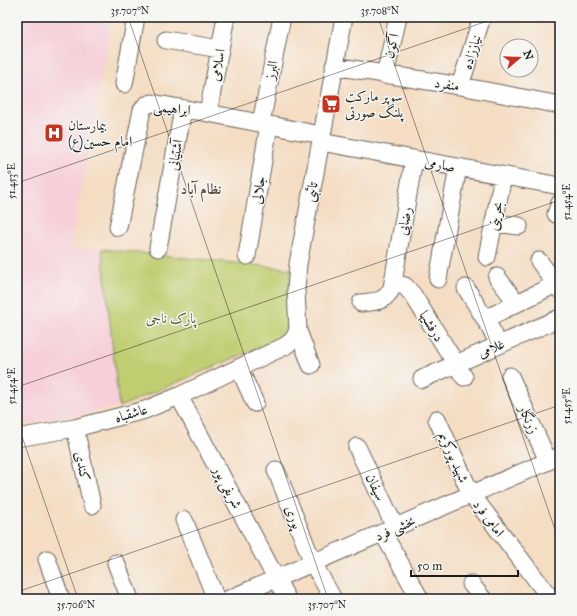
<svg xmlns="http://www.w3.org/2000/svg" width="577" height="616" viewBox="0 0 577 616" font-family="'IM FELL Great Primer',Amiri,serif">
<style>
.built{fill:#f6cfd8}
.green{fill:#bfce70;stroke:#6e7546}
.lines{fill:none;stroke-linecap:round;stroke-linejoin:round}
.minor-casing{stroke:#686056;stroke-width:19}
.minor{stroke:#fff;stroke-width:17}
.ticks{fill:none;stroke:#1c1c1c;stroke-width:1;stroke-opacity:0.45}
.labels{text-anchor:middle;stroke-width:3;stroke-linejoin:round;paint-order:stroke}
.street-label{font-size:14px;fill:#1c1c1c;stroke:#f6f6f2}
.poi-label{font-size:14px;fill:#1c1c1c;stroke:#f6f6f2;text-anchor:start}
.park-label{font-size:14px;fill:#555a39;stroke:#f6f6f2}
.neighbourhood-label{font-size:15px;font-weight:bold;fill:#644c44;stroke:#f6f6f2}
.neatline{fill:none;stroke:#1c1c1c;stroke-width:1.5}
.ticks-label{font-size:10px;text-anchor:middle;fill:#1c1c1c}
</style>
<rect width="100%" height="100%" fill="#f6f6f2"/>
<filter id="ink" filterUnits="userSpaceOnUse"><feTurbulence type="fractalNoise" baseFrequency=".025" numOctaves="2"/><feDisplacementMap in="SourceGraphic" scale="8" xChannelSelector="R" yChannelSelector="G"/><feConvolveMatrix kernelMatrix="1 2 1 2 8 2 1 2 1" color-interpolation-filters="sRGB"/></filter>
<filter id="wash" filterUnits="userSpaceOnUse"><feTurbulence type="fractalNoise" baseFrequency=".012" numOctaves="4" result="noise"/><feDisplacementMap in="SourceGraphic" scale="16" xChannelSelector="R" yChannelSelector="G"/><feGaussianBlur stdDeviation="0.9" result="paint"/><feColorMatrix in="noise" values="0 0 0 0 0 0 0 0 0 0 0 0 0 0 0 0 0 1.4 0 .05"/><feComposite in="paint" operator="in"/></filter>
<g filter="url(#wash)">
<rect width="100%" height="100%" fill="#f4ddc3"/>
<path class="built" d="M17,17H112L70,249H102L119,407L17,426Z"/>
<path class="green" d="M102,249L291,269L288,321C286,332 281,337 272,342L119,407Z"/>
</g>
<g filter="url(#ink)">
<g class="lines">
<g class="minor-casing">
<path id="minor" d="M166,40L220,49
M334,66L460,86L560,105
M385,75L398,17
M124,84L136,17
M460,86L482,17
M208,113L226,17
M261,123L282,17
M321,142L560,186
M556,214L560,203
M494,223L519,226
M118,227L142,110L146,105L152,103L208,113L321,135
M158,248L183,109
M247,256L269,125
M487,257L503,176
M539,261L560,290
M497,277L517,303
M438,279L458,167
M393,283L405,286L413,295L464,377
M466,288L485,319L494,335
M361,303C376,301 384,303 392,288L414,159
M485,319L556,284
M311,365L298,331L296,290L298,264L344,17
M239,368L255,403
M510,376L548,461
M422,379L560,318
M179,396L287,599
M437,419L471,494L551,599
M75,428L92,505
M17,438L75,428L145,410L179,396L285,346L293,340L298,331
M357,447L395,527
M276,470L313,563L333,599
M184,520L216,599
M383,533L420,599
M47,559L61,599
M116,563L130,599
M471,584L483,599
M229,599L560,456"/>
</g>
<use href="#minor" class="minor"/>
</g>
</g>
<path class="ticks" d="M128,17L328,599M378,17L560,544M17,183L499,17M17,387L560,200M17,422L78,599M17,592L560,405"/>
<defs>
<g id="supermarket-square" transform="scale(1)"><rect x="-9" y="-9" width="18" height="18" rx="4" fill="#c8321e" stroke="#f6f6f2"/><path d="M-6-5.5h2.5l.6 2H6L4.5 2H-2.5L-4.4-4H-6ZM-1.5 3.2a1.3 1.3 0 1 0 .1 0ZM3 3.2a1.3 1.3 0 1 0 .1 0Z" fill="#fff"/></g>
<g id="hospital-square" transform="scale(1)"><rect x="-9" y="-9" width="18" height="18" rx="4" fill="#c8321e" stroke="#f6f6f2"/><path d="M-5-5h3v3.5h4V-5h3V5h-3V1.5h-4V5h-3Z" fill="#fff"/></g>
</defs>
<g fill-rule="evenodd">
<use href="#supermarket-square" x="331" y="104"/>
<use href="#hospital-square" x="54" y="133"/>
</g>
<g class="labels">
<g class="street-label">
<text transform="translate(391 46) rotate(-77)" y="5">آگون</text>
<text transform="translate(471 52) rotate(-73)" y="5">نیاززاده</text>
<text transform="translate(217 65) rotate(-79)" y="5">اسلامی</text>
<text transform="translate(271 70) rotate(-79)" y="5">البرز</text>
<text transform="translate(447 84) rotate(9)" y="5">منفرد</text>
<text transform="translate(172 108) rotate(6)" y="5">ابراهیمی</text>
<text transform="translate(175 155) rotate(-80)" y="5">آشتیانی</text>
<text transform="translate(440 164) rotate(11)" y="5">صارمی</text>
<text transform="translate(258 190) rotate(-81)" y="5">جلالی</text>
<text transform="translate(311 192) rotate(-79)" y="5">تائبی</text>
<text transform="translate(495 216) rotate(-78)" y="5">بحرینی</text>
<text transform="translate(404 221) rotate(-80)" y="5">رضایی</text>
<text transform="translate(432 326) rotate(58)" y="5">درفشیها</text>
<text transform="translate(491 348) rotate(-24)" y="5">غلامی</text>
<text transform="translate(131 413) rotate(-16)" y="5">عاشقباه</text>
<text transform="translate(529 419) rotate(66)" y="5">زرنگار</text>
<text transform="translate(454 457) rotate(66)" y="5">شهید پورکریم</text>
<text transform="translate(83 466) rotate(78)" y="5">کندی</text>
<text transform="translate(228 487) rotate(62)" y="5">شریفی پور</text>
<text transform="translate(376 487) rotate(65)" y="5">سیفان</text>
<text transform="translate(294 517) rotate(68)" y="5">پوری</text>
<text transform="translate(489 518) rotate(53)" y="5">امامی فرد</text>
<text transform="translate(395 528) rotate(-24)" y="5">بخشی فرد</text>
</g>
<g class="poi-label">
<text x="345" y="101">سوپر مارکت<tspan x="345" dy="16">پلنگ صورتی</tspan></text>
<text x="68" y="130">بیمارستان<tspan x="68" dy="16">امام حسین(ع)</tspan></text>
</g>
<g class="park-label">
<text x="171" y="323">پارک ناجی</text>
</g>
<g class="neighbourhood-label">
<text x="201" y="194">نظام آباد</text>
</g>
</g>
<rect width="577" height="616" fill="none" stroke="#f6f6f2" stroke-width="44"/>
<g transform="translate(519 58) rotate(71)"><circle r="19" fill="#f6f6f2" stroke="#9f9f9c"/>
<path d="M0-3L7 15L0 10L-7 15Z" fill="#c8321e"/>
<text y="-6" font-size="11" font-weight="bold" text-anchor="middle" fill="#1c1c1c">N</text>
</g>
<path d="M411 570v6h107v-6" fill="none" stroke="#1c1c1c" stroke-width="2"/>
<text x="417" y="570" font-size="12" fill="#1c1c1c" stroke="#f6f6f2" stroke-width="3" paint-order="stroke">50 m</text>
<rect x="22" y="22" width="533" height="572" class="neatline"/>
<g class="ticks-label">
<text x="130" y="14">35.707°N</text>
<text x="380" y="14">35.708°N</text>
<text transform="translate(11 181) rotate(-90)" y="4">51.453°E</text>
<text transform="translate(566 202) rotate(-90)" y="4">51.454°E</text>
<text transform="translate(11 386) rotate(-90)" y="4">51.454°E</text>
<text transform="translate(566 406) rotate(-90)" y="4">51.455°E</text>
<text x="76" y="608">35.706°N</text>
<text x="327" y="608">35.707°N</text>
</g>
</svg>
